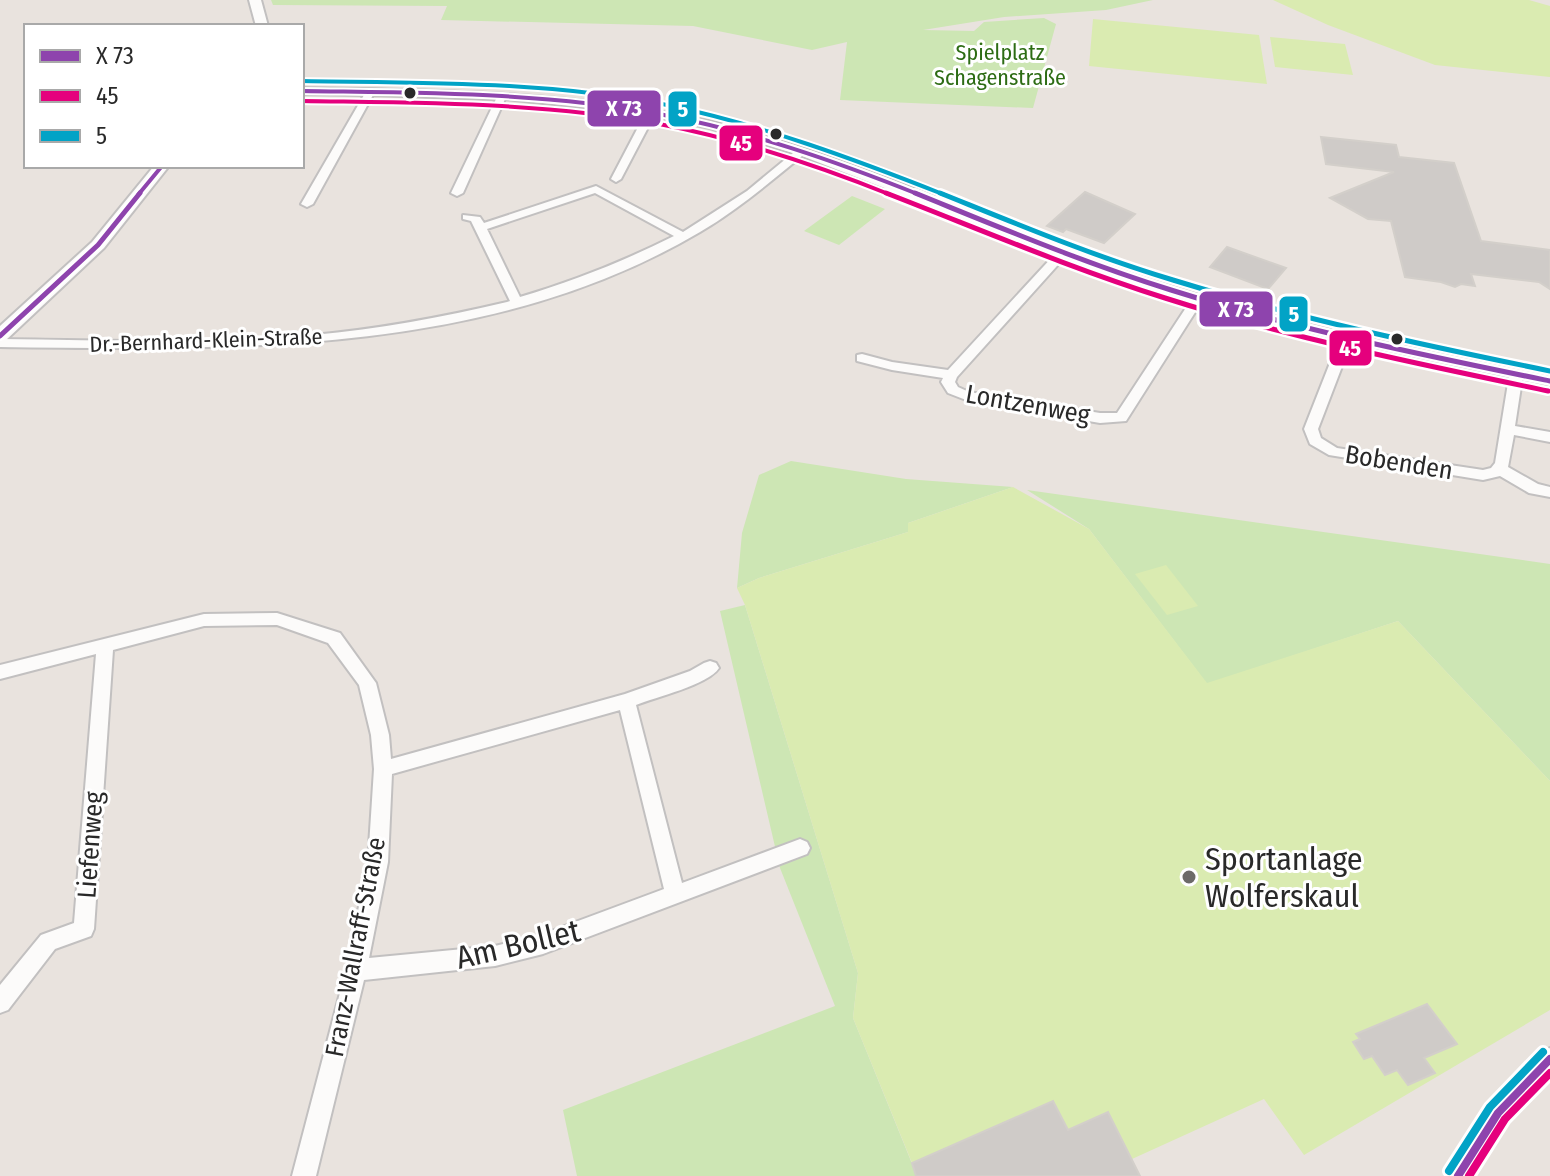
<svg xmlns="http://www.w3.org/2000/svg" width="1550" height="1176" viewBox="0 0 1550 1176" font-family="'Fira Sans Condensed',sans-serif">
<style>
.green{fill:#cde6b4}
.pitch{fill:#daebb1}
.building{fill:#cfcbc8;stroke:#d3cfca;stroke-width:2}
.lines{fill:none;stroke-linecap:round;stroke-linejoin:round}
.street-casing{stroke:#c2c0c0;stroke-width:4}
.secondary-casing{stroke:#c2c0c0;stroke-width:4}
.street{fill:#fcfbfa;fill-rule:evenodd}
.secondary{fill:#fcfbfa;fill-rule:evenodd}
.bus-1-far2-casing{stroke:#fff;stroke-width:8}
.bus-1-far1-casing{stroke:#fff;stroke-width:10}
.bus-1-casing{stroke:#fff;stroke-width:14}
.bus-2-far2-casing{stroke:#fff;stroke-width:8}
.bus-2-far1-casing{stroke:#fff;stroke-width:10}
.bus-2-casing{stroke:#fff;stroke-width:14}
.bus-3-far2-casing{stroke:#fff;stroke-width:8}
.bus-3-far1-casing{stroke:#fff;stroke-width:10}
.bus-3-casing{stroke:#fff;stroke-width:14}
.bus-1-far2{stroke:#8e44ad;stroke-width:4}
.bus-1-far1{stroke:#8e44ad;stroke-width:5}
.bus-1{stroke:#8e44ad;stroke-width:8}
.bus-2-far2{stroke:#e5007d;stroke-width:4}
.bus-2-far1{stroke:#e5007d;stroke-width:5}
.bus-2{stroke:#e5007d;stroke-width:8}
.bus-3-far2{stroke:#02a3c6;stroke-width:4}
.bus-3-far1{stroke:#02a3c6;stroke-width:5}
.bus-3{stroke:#02a3c6;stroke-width:8}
.bus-dot{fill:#292929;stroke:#fff;stroke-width:3}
.poi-dot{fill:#6c6a68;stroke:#fff;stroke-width:3}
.labels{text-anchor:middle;stroke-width:6;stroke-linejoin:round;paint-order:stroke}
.far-park-label{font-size:22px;fill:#2d6c14;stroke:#fff}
.far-street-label{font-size:22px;fill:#292929;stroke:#fff}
.street-label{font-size:26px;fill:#292929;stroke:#fff}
.near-poi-label{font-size:32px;fill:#292929;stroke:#fff;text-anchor:start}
.near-street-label{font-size:32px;fill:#292929;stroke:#fff}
.line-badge{stroke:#fff;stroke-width:3}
.badge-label{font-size:22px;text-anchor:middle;font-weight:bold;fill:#fff}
</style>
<rect width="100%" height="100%" fill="#e9e3de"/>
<path class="green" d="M271,0H1153L1106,10L1004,17L923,30L974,31L984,22L1044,18L1056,24L1033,108L840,100L847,42L812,50L693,26L441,20L447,6L273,5Z
M852,196L885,209L839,245L804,231Z
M791,461L906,479L1013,487L908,523V532L759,578L737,588L742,533L759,475Z
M1027,490L1550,564V781L1398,621L1207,684L1089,529Z
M745,605L858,973L853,1018L917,1176H577L563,1110L835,1006L780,868L720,611Z"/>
<path class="pitch" d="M1273,0H1529L1550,6V77L1435,65L1328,25Z
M1093,19L1259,35L1267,84L1089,66Z
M1270,37L1345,44L1353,75L1275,67Z
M1013,487L1089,529L1207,683L1398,621L1550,781V1010L1304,1155L1264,1099L1132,1159L1108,1112L1068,1130L1053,1101L912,1163L853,1018L858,973L745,605L737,588L759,578L908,532V523Z
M1166,565L1198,606L1167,615L1135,574Z"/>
<path class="building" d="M1321,137L1396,145L1399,157L1454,163L1481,241L1550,250V289L1539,282L1471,274L1475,286L1461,284L1455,287L1441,282L1405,277L1391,221L1368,219L1330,198L1394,172L1326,164Z
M1085,192L1135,214L1104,243L1066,229L1063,232L1047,226Z
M1227,247L1286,268L1268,289L1210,267Z
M1427,1004L1457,1044L1424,1058L1435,1073L1408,1085L1397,1070L1385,1075L1372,1056L1364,1059L1353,1042L1360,1039L1356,1034Z
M1053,1101L1068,1130L1108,1112L1140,1176H916L912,1163Z"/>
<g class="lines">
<g class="street-casing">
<path id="street" d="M302,88C439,90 574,91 708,121C849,153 981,220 1117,268C1257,318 1404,347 1550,377V385L1522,380L1515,426L1550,432V442L1514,435L1508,467L1538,484L1550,487V497L1529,493L1500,476L1483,480L1329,455L1310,444L1304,429L1339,340L1201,303L1126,421L1100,423L966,400L948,393L941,382L943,378L892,370L857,361V355L862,354L892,362L948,370L1055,254L802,156C769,183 737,210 700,232C490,356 236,350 0,347V339C104,340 209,345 313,335C379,329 443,317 507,302L510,301L471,221L463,219V215L480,217L484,223L596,186L683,232L747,191L793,153L710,128L654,116L621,179L616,182L611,179L645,114L505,99L463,193L457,196L451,193L496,99L373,95L313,204L307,207L301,204L364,95L302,94ZM595,193L674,236C624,261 574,281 520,297L487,229ZM1065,257L1191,300L1117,413H1100L969,392L958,387L955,382L957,377ZM1351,343L1509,377L1495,463L1491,468L1483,470L1337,448L1321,438L1318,429Z
M277,613L340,633L376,683L389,735L391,759L625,694L690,671L704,663L710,661L716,663L719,668C708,685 656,697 636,705L682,883L800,839L807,842L810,848L807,854L543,954L495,966L364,980L316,1176H292L346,970L368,862L374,769L371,735L359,685L328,643L277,625L204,626L113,650L94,929L91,936L55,949L8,1010L0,1013V985L41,935L74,923L96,654L0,679V665L204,614ZM620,710L664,889L543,934L495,946L369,958L388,862L392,774Z
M1550,1048V1074L1506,1121L1470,1176H1446C1462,1139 1513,1063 1550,1048Z"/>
</g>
<g class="secondary-casing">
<path id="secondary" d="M249,0H261L268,26H256Z
M154,166H169L104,248L6,340L0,341V326L92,242Z"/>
</g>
<use href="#street" class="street"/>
<use href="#secondary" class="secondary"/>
<g class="bus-1-far2-casing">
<path id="bus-1-far2" d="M302,91C421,93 542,92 659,114C749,131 835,161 920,195
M138,195L162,166"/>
</g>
<g class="bus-1-far1-casing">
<path id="bus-1-far1" d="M915,193C999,227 1084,263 1171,290C1295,329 1423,355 1550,381
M0,336L98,245L140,193"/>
</g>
<g class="bus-1-casing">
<path id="bus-1" d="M1458,1176L1498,1113L1550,1059"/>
</g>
<g class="bus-2-far2-casing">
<path id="bus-2-far2" d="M302,101C421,103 542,102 659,124C739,139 816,165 891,195"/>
</g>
<g class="bus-2-far1-casing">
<path id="bus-2-far1" d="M886,193C979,229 1070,268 1165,298C1290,338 1419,364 1548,391"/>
</g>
<g class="bus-2-casing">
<path id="bus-2" d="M1469,1176L1505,1119L1550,1073"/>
</g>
<g class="bus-3-far2-casing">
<path id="bus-3-far2" d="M302,81C423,83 547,81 667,105C762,125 854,159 945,195"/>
</g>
<g class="bus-3-far1-casing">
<path id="bus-3-far1" d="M940,193C1017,224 1093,256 1173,280C1296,318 1423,345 1550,371"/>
</g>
<g class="bus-3-casing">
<path id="bus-3" d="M1449,1171L1490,1107L1543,1052"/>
</g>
<use href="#bus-1-far2" class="bus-1-far2"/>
<use href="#bus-1-far1" class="bus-1-far1"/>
<use href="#bus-1" class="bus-1"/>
<use href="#bus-2-far2" class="bus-2-far2"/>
<use href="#bus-2-far1" class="bus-2-far1"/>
<use href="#bus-2" class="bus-2"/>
<use href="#bus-3-far2" class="bus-3-far2"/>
<use href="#bus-3-far1" class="bus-3-far1"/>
<use href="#bus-3" class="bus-3"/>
</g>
<g class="bus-dot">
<circle cx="410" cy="93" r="7"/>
<circle cx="776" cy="134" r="7"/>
<circle cx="1397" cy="339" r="7"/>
</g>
<circle class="poi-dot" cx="1189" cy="877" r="8"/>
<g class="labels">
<g class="far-park-label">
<text x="1000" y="60">Spielplatz<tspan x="1000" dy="25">Schagenstraße</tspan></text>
</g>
<g class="far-street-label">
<text transform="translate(206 340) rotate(-2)" y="8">Dr.-Bernhard-Klein-Straße</text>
</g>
<g class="street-label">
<text transform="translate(1028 404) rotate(10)" y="9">Lontzenweg</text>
<text transform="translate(1399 462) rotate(9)" y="9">Bobenden</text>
<text transform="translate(90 845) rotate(-86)" y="9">Liefenweg</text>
<text transform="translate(355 947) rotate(-79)" y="9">Franz-Wallraff-Straße</text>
</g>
<g class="near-poi-label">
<text x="1205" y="870">Sportanlage<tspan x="1205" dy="37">Wolferskaul</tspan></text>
</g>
<g class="near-street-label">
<text transform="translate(518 944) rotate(-13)" y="11">Am Bollet</text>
</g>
</g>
<g class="line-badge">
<rect x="586" y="89" width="76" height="39" rx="8" fill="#8e44ad"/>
<rect x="667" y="90" width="31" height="38" rx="8" fill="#02a3c6"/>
<rect x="718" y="124" width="46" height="38" rx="8" fill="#e5007d"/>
<rect x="1198" y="290" width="76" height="38" rx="8" fill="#8e44ad"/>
<rect x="1278" y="295" width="31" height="38" rx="8" fill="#02a3c6"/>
<rect x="1328" y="329" width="45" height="38" rx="8" fill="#e5007d"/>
</g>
<g class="badge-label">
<text x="624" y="116">X 73</text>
<text x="683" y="117">5</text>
<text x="741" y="151">45</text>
<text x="1236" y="317">X 73</text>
<text x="1294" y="322">5</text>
<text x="1350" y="356">45</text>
</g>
<rect x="24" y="24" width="280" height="144" fill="#ffffff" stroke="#a9a9a9" stroke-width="2"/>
<rect x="40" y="50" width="40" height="12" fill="#8e44ad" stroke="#a9a9a9" stroke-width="2"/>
<text x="96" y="64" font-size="24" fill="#292929">X 73</text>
<rect x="40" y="90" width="40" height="12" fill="#e5007d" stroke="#a9a9a9" stroke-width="2"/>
<text x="96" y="104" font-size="24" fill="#292929">45</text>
<rect x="40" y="130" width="40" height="12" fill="#02a3c6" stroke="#a9a9a9" stroke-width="2"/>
<text x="96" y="144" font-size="24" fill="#292929">5</text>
</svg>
